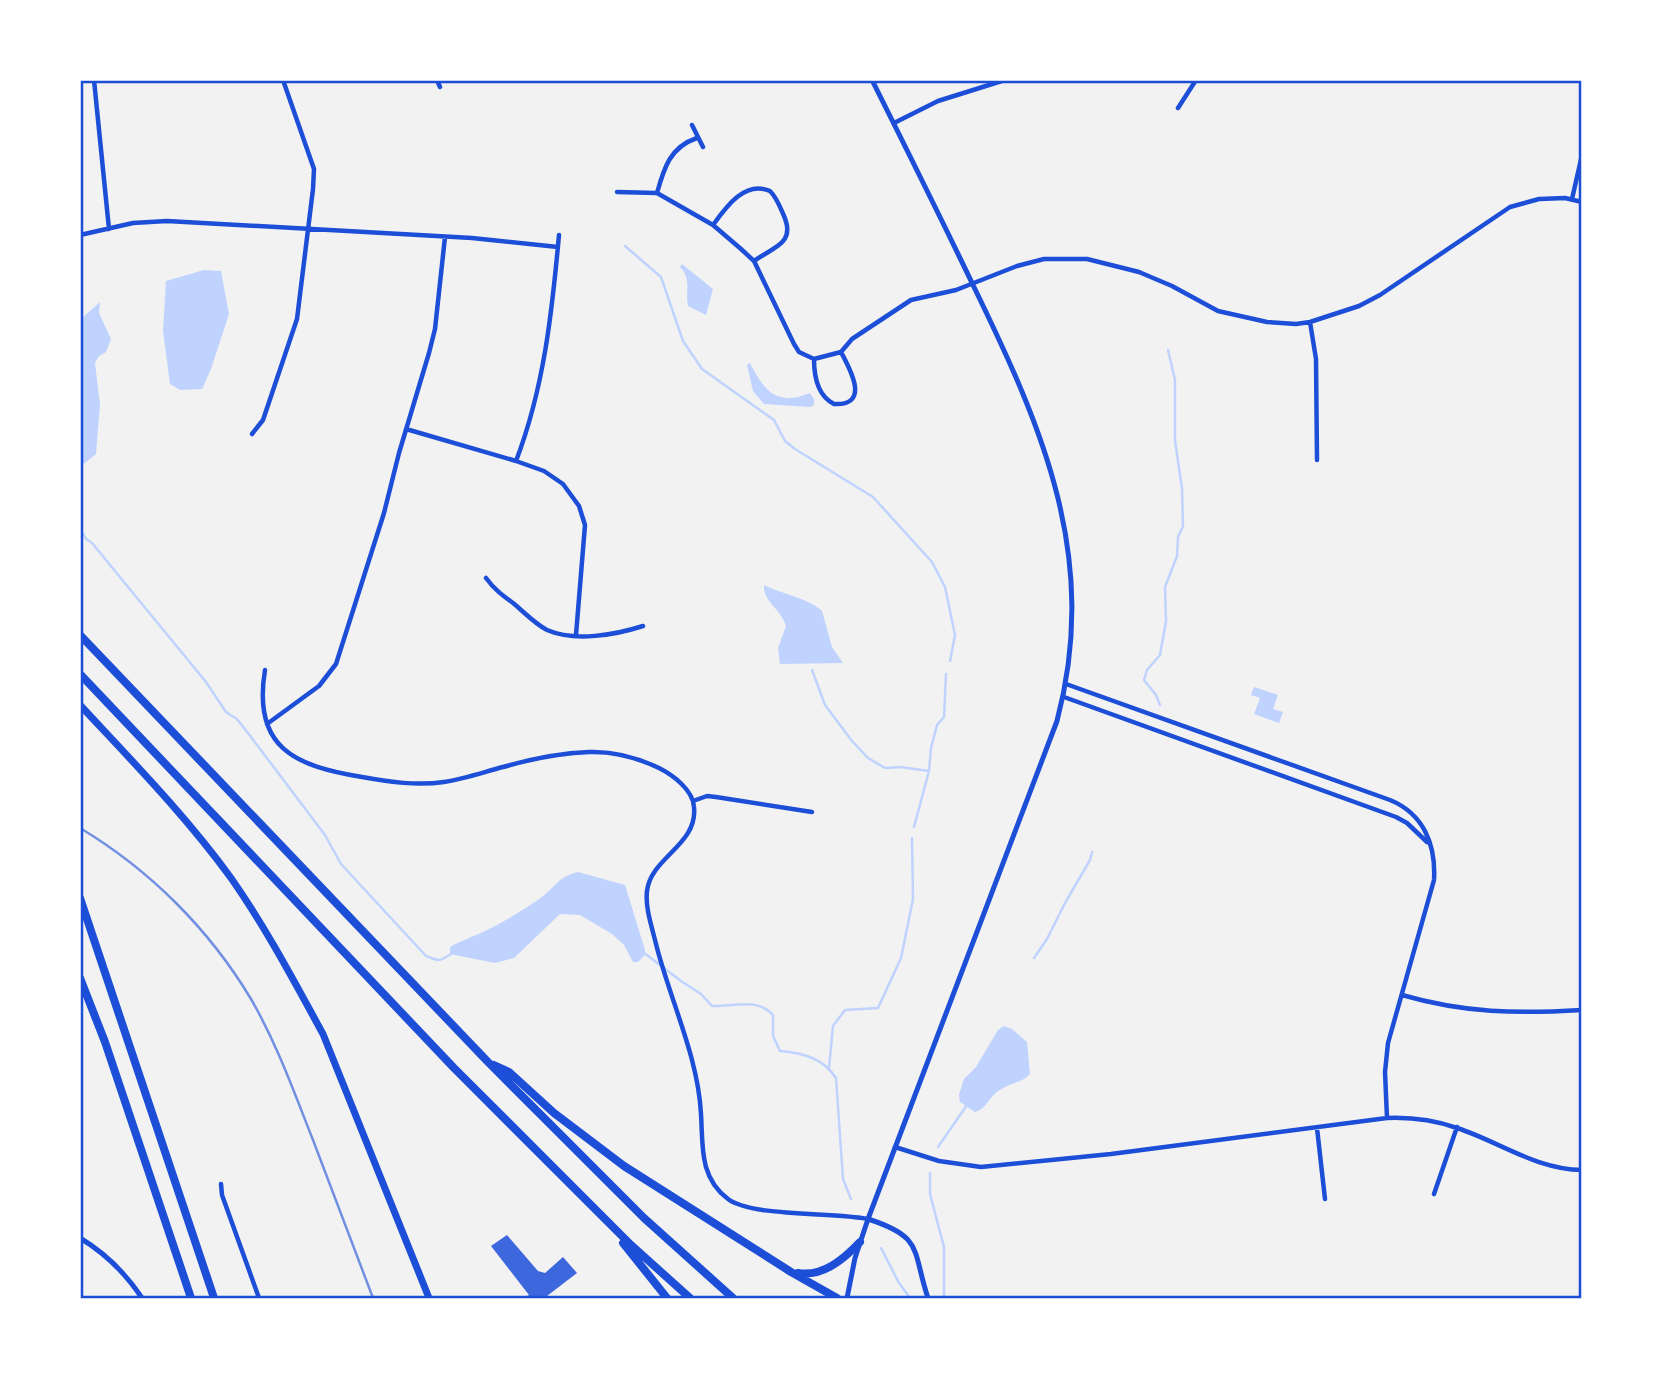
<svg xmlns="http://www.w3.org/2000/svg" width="1662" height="1379" viewBox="0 0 1662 1379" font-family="Lato,sans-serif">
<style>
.water{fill:#bfd3fe}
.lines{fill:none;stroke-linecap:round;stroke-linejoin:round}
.stream{stroke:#bfd3fe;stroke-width:2.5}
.building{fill:#3d67dc}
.minor{stroke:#1d4ed8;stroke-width:4.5}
.tertiary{stroke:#1d4ed8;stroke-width:5}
.primary{stroke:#1d4ed8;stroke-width:7}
.motorway{stroke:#1d4ed8;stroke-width:8}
.rail{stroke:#7290e2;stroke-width:2.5}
.neatline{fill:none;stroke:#1d4ed8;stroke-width:2.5}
</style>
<rect width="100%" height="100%" fill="#f2f2f2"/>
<path class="water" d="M682,264L713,289L706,315L688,306C685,291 692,280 680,267Z
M204,270L221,271L229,314L211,369L202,389L180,390L170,384L163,331L166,281Z
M100,302L99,313L111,339L106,352L99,356L95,363L100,405L96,454L81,466V319Z
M750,363C764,391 777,407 810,393L814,399V405L810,407L764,404L753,391L747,365Z
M764,585C782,594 810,599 822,611L832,647L843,663L780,664L778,648L786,626C781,609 763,602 764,585Z
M1254,687L1278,695L1273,709L1283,712L1279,723L1254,714L1260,698L1251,695Z
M578,872L625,885L645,950V955L638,962H633L624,945L612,934L580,915L560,914L514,958L495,963L450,954V947C462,940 473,937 485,931C504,922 525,909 542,897C557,885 558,877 578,872Z
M1004,1026L1012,1029L1027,1042L1030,1074C1022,1083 1010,1083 1000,1090C989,1096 987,1109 975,1112L960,1102L959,1095L964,1079L976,1067L998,1030Z"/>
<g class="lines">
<path class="stream" d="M625,246L661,277L683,341L702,369L774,420L785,441L795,449L873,497L932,562L945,587L955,635L950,661
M80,528L86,539L92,543L206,682L226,712L237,719L251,737L325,835L341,864L426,956C443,963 439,960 453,953
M812,670L825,705L852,741L868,758L885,768L900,767L929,771
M1160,705L1156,695L1144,680L1147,670L1160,655L1166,621L1165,587L1177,556L1178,537L1183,526L1182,488L1175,441V380L1168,350
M914,827L929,771L931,748L937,725L944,717L946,674
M643,952L681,981L701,994L712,1006C733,1007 757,997 773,1015V1036L780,1051C803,1053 823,1058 836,1078L843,1179L851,1199
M1034,958L1047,939L1065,903L1090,860L1092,852
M829,1068L833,1026L845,1010L878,1008L901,958L913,899L912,838
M938,1147L967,1105
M930,1173V1194L944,1247V1298
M881,1248L899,1283L910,1298"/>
</g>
<path class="building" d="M507,1235L538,1271L545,1273L563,1257L577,1273L547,1296L548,1298H524L529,1295L491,1246Z"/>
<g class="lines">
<path class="minor" d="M94,80L109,229
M437,80L440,87
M1178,108L1196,80
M894,123L938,101L1005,80
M692,125L703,147
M617,192L657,193L713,225L741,249L754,261L794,344L799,352L814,359
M657,193C664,168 670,147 697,138
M1572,199L1582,155
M713,225C726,207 745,180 770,191C777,198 780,207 784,216C796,244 773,247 754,261
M80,235L133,223L167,221L472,238L558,247
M1310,322L1316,359L1317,460
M814,359L841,352L852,339L911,300L956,290L1017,266L1044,259H1087L1139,272L1172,286L1218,311L1267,322L1296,324L1310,322L1359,306L1380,295L1510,207L1539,199L1565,198L1582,202
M814,359C814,376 818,396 834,404C871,406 850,369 841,352
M406,429L516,461L544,471L563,484L579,506L585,525L576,635
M252,434L263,420L297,319L313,189L314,169L283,80
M516,461C544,388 552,312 559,235
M486,578C494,589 502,595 513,603C524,612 535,624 547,630C575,642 615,635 643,626
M265,670C252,748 295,766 362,777C390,782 417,786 444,782C464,779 484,772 503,767C531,759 560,753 589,752C613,751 638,758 659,768C673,775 693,790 694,807C698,845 651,857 647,891C645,908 652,927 656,944C670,1000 698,1056 701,1114C703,1146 699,1177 728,1199C752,1217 833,1212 868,1219
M1066,684L1390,800C1424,814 1436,845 1434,880L1388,1043L1385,1072L1387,1118
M1064,697L1396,817L1407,823L1427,842
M267,724L319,686L336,664L384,513L399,453L429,353L435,329L445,237
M693,801L707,796L716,797L812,812
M1402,995C1464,1013 1517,1014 1582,1010
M1317,1128L1325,1199
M895,1147L939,1161L981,1167L1111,1154L1387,1118C1411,1117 1434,1120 1457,1128C1500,1142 1535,1169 1582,1170
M221,1184L222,1195L259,1298
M1434,1194L1457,1127"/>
<path class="tertiary" d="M868,1219C924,1237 912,1250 928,1298
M80,1238C105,1253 126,1274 142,1298
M847,1298L855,1258L868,1219L1057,721C1100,558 1043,429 973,285C940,216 906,148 872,80"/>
<path class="primary" d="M80,705C132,761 186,816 231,878C266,928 294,981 323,1034L429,1298"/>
<path class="motorway" d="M80,635L488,1062L644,1218L733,1298
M80,674L454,1068L631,1245L690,1298
M80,898L214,1298
M80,978L105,1042L191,1298
M494,1065L509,1072L554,1113L624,1166L791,1272L837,1298
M623,1243L667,1298
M798,1273C823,1277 844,1259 860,1242"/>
<path class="rail" d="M80,828C150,870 209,929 251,999C277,1044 294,1092 313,1140C333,1193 353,1246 373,1298"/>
</g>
<rect width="1662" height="1379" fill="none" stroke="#ffffff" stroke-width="164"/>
<rect x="82" y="82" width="1498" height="1215" class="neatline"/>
</svg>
